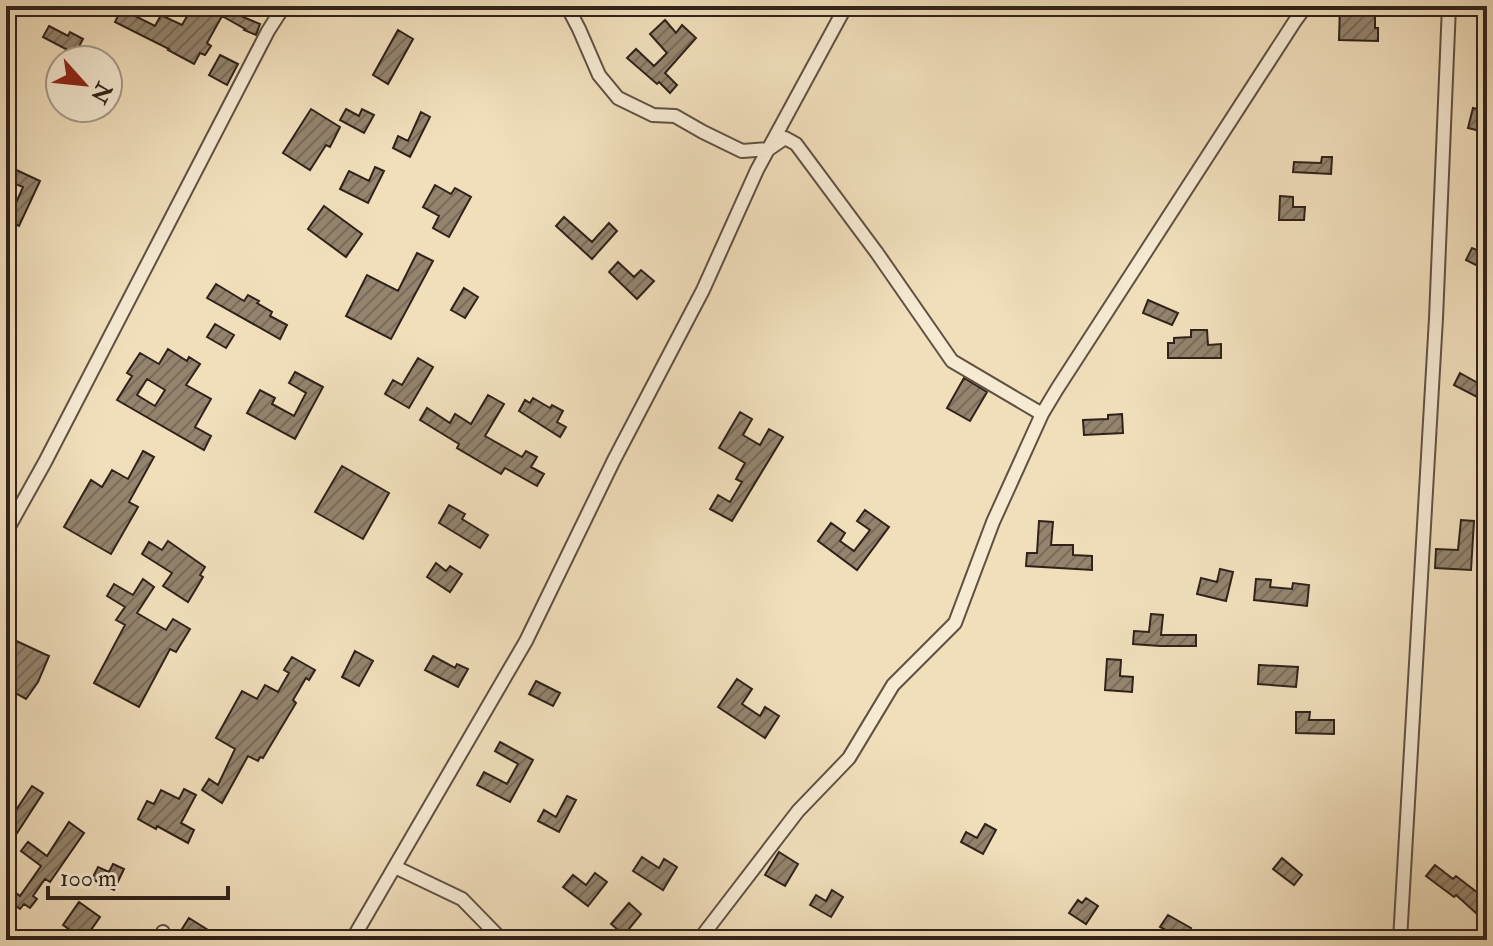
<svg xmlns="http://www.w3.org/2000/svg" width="1493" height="946" viewBox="0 0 1493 946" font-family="'IM FELL Double Pica',serif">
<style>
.building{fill:url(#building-hatch);stroke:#30221a;stroke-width:2;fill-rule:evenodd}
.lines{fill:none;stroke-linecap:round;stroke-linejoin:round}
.street-casing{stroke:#605142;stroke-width:16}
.street{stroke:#f6ead3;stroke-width:12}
</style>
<defs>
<pattern id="building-hatch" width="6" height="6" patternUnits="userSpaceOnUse" patternTransform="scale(2)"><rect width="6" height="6" fill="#94846e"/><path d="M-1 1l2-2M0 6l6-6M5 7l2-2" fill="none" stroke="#796c5a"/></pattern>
</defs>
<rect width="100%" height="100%" fill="#f1dfbc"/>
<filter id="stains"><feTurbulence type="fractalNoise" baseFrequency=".0025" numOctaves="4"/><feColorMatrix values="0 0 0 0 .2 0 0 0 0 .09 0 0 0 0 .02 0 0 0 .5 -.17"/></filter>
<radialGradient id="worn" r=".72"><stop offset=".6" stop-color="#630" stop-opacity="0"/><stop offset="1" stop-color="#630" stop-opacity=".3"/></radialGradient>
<path class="building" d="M123,6H138L133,15L155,26L161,15L182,25L193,6H241L236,14L260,24L256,35L244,30L245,29L222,16L207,43L211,46L205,55L200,53L194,64L168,50L169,49L115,22Z
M1340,6H1375V28H1378V41L1339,40Z
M665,20L676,33L682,25L696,38L665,73L677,85L670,93L659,82L657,84L627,58L636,49L654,66L667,53L650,34Z
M49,26L68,36L70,32L83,39L75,54L43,37Z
M398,30L413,39L388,84L373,75Z
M220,55L238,64L227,85L209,75Z
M1473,108L1487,111L1484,132L1468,128Z
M311,109L340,127L330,147L326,145L310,170L283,153Z
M346,109L359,116L362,109L374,115L364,133L340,120Z
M421,112L430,117L410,157L393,148L398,136L408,141Z
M1322,157H1332L1331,174L1293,172L1294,162L1321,163Z
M10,167L40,181L19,226L8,221L23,187L6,180Z
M375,167L384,171L368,203L340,189L349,171L369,181Z
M435,185L451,194L455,188L471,197L449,237L433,228L439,216L423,207Z
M1280,196L1293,197V207H1305L1304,220H1279Z
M324,206L362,234L346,257L308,229Z
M564,217L592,242L609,223L617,231L592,259L556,226Z
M1487,236V264L1484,269L1466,260L1472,248L1479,251Z
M417,253L433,261L391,339L346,316L367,275L398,291Z
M618,262L634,277L641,270L654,281L637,299L609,272Z
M216,284L244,301L248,295L259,301L257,303L272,312L270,316L287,325L280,339L207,298Z
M464,288L478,297L465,318L451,310Z
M1148,300L1178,313L1172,325L1143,313Z
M215,324L234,335L226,348L207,337Z
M1191,330H1207L1208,345L1221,344V358H1168V343H1174V338L1191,337Z
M168,349L187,361L189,357L200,364L186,385L211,399L195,427L211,436L204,450L117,400L132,376L127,373L140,353L159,364ZM147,379L165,390L155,406L137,395Z
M418,358L433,367L409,408L385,394L393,380L402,385Z
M295,372L323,387L295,439L247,413L260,390L275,398L272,404L294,416L306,393L289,383Z
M1460,373L1483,386L1477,397L1454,385Z
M964,378L987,392L970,421L947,408Z
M488,395L504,404L485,436L522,457L526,451L537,457L531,467L544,474L537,486L505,468L501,474L457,448L459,444L420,420L427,408L450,423L455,414L471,424Z
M533,398L550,408L552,405L563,411L557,422L566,427L560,437L519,411L525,400L530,403Z
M740,412L752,419L743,435L760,445L769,429L783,437L732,521L710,509L718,495L730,502L742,482L736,479L745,463L719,448Z
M1122,414L1123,433L1084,435L1083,420L1108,419V415Z
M143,451L154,457L129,502L138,507L111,554L64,527L91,480L102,487L112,470L128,479Z
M342,466L389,493L363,539L315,512Z
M449,505L465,514L462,519L488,535L480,548L439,523Z
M865,510L889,527L857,570L818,541L831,523L845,533L840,541L854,551L870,530L857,521Z
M1461,520L1474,521L1471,570L1435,568L1436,549L1458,550Z
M1039,521L1053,522L1051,545H1073V555L1092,556V570L1026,566L1027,553H1037Z
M168,541L205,567L200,575L203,577L188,602L163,586L172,573L142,554L149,542L162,550Z
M436,563L446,571L450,566L462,574L450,592L427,577Z
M1220,569L1233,572L1226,601L1197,594L1201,578L1217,582Z
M143,579L154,587L137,613L166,630L173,619L190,629L176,652L170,649L139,707L94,683L125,625L116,620L125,607L107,596L114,584L133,595Z
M1256,579L1271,580L1270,587L1292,589L1293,583L1309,585L1307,606L1254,600Z
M1151,614L1163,615L1161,635H1196V646H1160L1133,644L1134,631L1149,632Z
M12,639L49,656L38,682L26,699L6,688V654Z
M355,651L373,661L359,686L342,677Z
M433,656L455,668L457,664L468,669L458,687L425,670Z
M292,657L315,670L309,680L306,678L293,700L296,703L263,758L260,757L258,761L248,756L222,803L202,790L209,779L218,785L235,749L216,738L242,691L257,699L265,685L278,692L289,673L284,670Z
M1107,659L1121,660L1120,676L1133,677L1132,692L1105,690Z
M1259,665L1298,667L1296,687L1258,684Z
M737,679L752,689L742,704L760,716L765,707L779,716L765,738L718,707Z
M536,681L560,693L553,706L529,694Z
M1296,712H1310L1309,720H1334V734L1296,733Z
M500,742L533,760L510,802L477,785L484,772L507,784L518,764L495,751Z
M32,786L43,793L17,833L6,826V812L12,816Z
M184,789L196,795L181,823L194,830L188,843L157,826L156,829L138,819L147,801L154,804L161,790L179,799Z
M567,796L576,800L559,832L538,821L544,810L556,817Z
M69,822L84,833L50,882L45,879L33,896L37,899L30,908L24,904L20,909L6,899V885L20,896L41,866L21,851L28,842L47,856Z
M985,824L996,830L983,854L961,842L966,832L977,838Z
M779,852L798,864L785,886L765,875Z
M642,857L659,868L664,859L677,867L663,890L633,871Z
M1282,858L1302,875L1294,885L1273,869Z
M113,864L124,869L114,890L92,879L98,867L109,872Z
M1435,865L1453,879L1456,876L1478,893L1487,882V923L1456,895L1454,897L1426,876Z
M595,873L607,882L588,906L563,887L573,875L586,885Z
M832,890L843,897L831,917L810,905L816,895L826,901Z
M1086,898L1098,906L1086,924L1069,913L1078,900L1082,903Z
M79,902L100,917L84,940L63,925Z
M629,903L641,914L624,935L611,924Z
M1168,915L1191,928L1184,940L1160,927Z
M189,918L224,940H175Z"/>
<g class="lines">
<g class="street-casing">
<path id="street" d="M567,6L579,29L599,75L618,98L653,115L675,116L703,132L742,151L769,149L785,138L796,144L877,253L952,361L1042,414
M6,532L45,462L268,31L284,6
M395,867L462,899L502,940
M160,940L163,932
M352,940L526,641L614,460L703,290L757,170L846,6
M699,940L798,811L849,758L893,685L955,623L993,522L1042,414L1057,389L1295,21L1306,6
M1400,940L1436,318L1449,6"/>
</g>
<use href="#street" class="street"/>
</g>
<rect width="1493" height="946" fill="none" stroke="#f1dfbc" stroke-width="32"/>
<rect x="8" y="8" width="1477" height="930" fill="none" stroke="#30221a" stroke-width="4"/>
<rect x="16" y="16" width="1461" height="914" fill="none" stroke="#30221a" stroke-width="2"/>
<g transform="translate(84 84) rotate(117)"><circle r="38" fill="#f6ead3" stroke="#a79a89" stroke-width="2"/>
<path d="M0-6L14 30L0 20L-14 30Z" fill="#8f2418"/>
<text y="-12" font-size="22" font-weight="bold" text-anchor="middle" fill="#30221a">N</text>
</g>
<path d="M48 886v12h180v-12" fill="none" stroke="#30221a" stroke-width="4"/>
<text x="60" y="886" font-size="24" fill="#30221a" stroke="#f6ead3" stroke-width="6" paint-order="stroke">100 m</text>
<rect width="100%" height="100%" filter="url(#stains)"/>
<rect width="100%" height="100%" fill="url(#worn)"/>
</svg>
